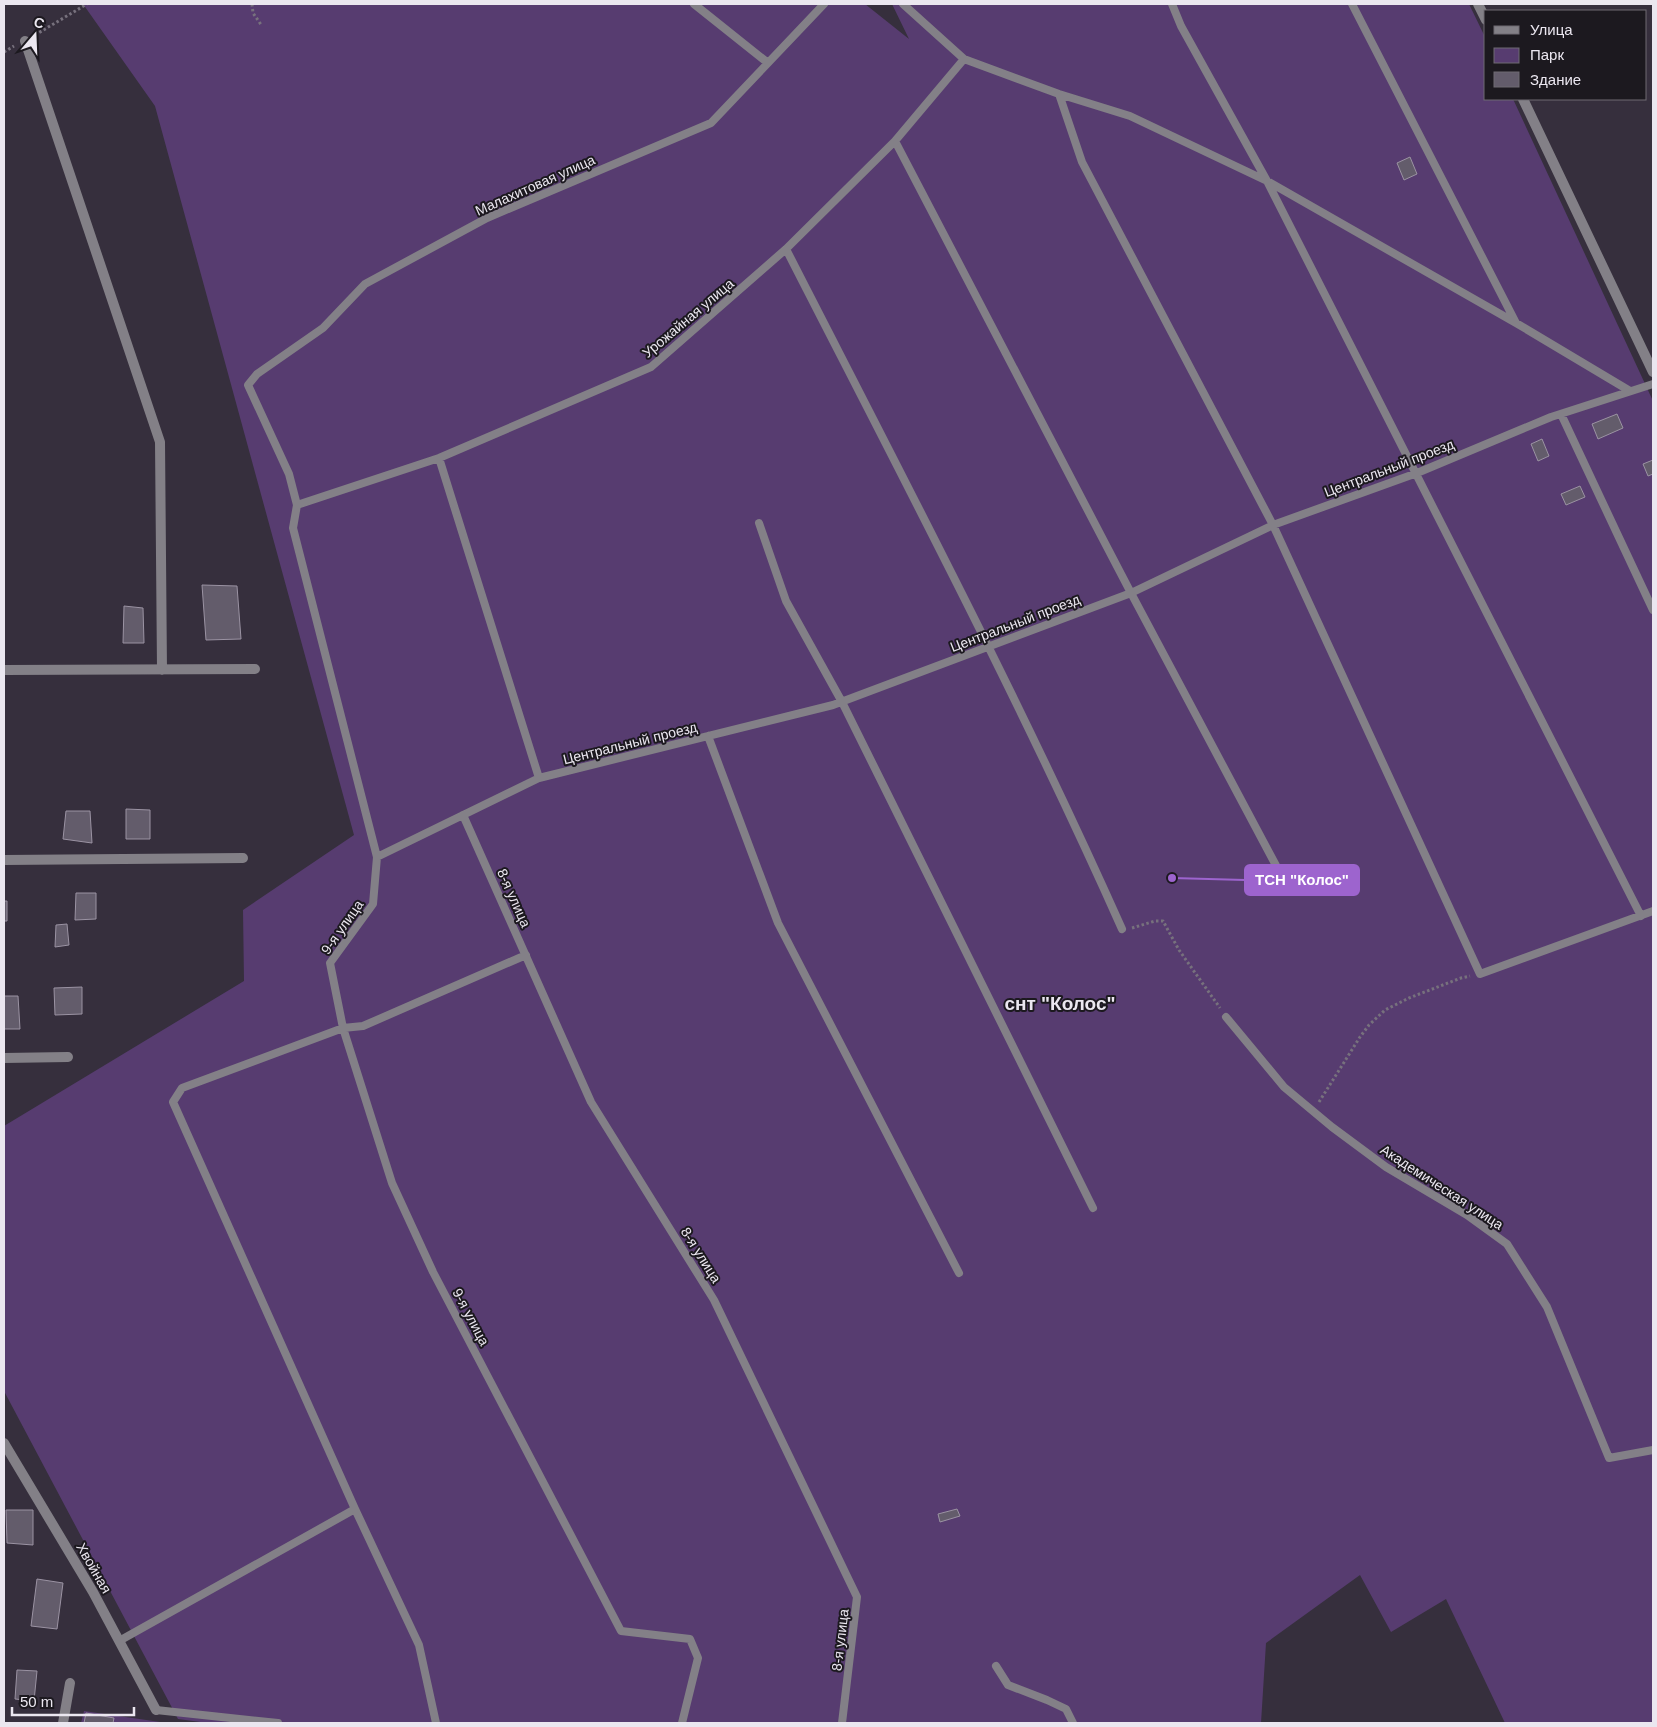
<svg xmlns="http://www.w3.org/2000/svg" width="1657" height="1727" viewBox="0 0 1657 1727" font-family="Helvetica,sans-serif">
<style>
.green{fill:#573c70}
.building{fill:#635c6b;stroke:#9b93a3}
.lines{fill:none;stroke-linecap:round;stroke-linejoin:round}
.path{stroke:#77717d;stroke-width:3;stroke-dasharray:2.5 2.5;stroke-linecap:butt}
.service{stroke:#838087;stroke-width:8}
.minor{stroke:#838087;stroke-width:10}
.labels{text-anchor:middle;stroke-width:4;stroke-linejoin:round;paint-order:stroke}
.street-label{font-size:14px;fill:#ebe7f0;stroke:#1c191f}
.district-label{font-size:19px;font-weight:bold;fill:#ebe7f0;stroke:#1c191f}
.leader{fill:none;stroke:#9d64ce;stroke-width:2}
.callout-dot{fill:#9d64ce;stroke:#1c191f;stroke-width:2}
.callout{fill:#9d64ce;stroke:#9d64ce;stroke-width:2}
.callout-label{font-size:15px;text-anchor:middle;font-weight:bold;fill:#fff}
</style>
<rect width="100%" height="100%" fill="#362f3d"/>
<path class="green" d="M83,4H865L909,39L892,4H1469L1486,39V99H1513L1653,401V1723H1505L1446,1599L1391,1632L1360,1575L1266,1643L1261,1723H208L178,1719L4,1391V1126L244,981L243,910L354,835L155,106Z
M84,1711L167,1723H81Z"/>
<path class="building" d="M1410,157L1417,174L1404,180L1397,163Z
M1617,414L1623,428L1598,439L1592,424Z
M1542,439L1549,456L1538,461L1531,444Z
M1653,460V474L1648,476L1643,464Z
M1580,486L1585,497L1566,505L1561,494Z
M202,585L237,586L241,639L206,640Z
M124,606L143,608L144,643H123Z
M126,809L150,810V839H126Z
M66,811H90L92,843L63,839Z
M76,893H96V919L75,920Z
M4,901H7V921H4Z
M67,924L69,945L55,947L56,925Z
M82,987V1014L55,1015L54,988Z
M4,996H18L20,1029H4Z
M957,1509L960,1516L940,1522L938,1514Z
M6,1510H33V1545L7,1543Z
M37,1579L63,1583L57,1629L31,1626Z
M17,1670L37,1671L34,1701L15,1699Z
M86,1713L114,1718L113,1723H84Z"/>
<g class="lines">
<path class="path" d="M252,4L253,13L262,26
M35,35L87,4
M4,52L14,46
M1132,928L1155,921H1163L1179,950L1220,1008
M1319,1102L1360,1037L1369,1025L1385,1010L1409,998L1461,978L1470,976"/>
<path class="service" d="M694,4L768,63
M903,4L964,59L1059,94L1130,116L1267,181L1516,323L1630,391
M1172,4L1181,26L1267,181L1641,916
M1352,4L1516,323
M1059,94L1082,162L1273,525L1480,974L1653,911
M895,141L1131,593L1288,888
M786,249C901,474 1019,698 1122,929
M1561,414L1653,610
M439,458L539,778
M297,505L439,458L651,367L786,249L895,141L964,59
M759,523L786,601L842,702L1093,1208
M708,736L778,923L959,1273
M463,815L591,1102L714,1300L857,1597L842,1723
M377,857L539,778L833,705L1131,593L1273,525L1417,473L1551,417L1653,384
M1226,1017L1284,1087L1332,1127L1386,1167L1467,1215L1507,1244L1547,1307L1609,1458L1653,1450
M119,1641L355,1509
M996,1666L1008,1685L1047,1700L1066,1709L1073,1723
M156,1710L278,1723
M436,1723L419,1645L355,1509L173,1102L182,1088L343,1028L363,1026L526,955
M682,1723L698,1658L690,1639L621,1631L433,1272L392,1183L343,1028L330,963L373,904L377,857L293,528L297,505L289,474L248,385L257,374L323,328L365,284L487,218L711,123L824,4"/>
<path class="minor" d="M1478,4L1486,20
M25,41L160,442L162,670
M1523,99L1653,372
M4,670L255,669
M4,860L243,858
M4,1058L68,1057
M4,1443L93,1592L156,1710
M63,1723L70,1683"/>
</g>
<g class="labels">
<g class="street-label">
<text transform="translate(535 185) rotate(-24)" y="5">Малахитовая улица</text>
<text transform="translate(688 318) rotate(-40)" y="5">Урожайная улица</text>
<text transform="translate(1389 468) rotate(-21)" y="5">Центральный проезд</text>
<text transform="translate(1015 623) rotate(-21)" y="5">Центральный проезд</text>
<text transform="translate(630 743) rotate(-14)" y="5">Центральный проезд</text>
<text transform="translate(514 898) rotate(66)" y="5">8-я улица</text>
<text transform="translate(342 927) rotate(-55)" y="5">9-я улица</text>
<text transform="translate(1442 1187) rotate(33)" y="5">Академическая улица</text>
<text transform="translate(701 1255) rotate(58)" y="5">8-я улица</text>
<text transform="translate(471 1317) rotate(62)" y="5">9-я улица</text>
<text transform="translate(94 1568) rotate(60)" y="5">Хвойная</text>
<text transform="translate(840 1640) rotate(-83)" y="5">8-я улица</text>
</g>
<g class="district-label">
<text x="1060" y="1010">снт "Колос"</text>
</g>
</g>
<path class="leader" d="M1172 878L1245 880"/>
<circle class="callout-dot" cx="1172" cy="878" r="5"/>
<rect class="callout" x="1245" y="865" width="114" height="30" rx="5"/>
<g class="callout-label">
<text x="1302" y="885">ТСН "Колос"</text>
</g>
<rect width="1657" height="1727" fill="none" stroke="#ebe7f0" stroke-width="10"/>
<rect x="1484" y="10" width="162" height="90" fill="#1c191f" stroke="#6f6b73"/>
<rect x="1494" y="26" width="25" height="8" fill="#838087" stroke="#6f6b73"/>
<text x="1530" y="35" font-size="15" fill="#ebe7f0">Улица</text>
<rect x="1494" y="48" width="25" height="15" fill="#573c70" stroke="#6f6b73"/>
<text x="1530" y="60" font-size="15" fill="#ebe7f0">Парк</text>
<rect x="1494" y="72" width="25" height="15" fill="#635c6b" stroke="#6f6b73"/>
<text x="1530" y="85" font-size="15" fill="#ebe7f0">Здание</text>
<g transform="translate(35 35) rotate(19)" stroke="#1c191f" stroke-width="4" paint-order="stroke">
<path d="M0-4L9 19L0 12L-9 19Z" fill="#ebe7f0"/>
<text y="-8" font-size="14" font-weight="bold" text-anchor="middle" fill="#ebe7f0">С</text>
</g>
<path d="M12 1707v8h122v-8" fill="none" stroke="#ebe7f0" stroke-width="2.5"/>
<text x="20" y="1707" font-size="15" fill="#ebe7f0" stroke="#1c191f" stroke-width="4" paint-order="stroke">50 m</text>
</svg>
